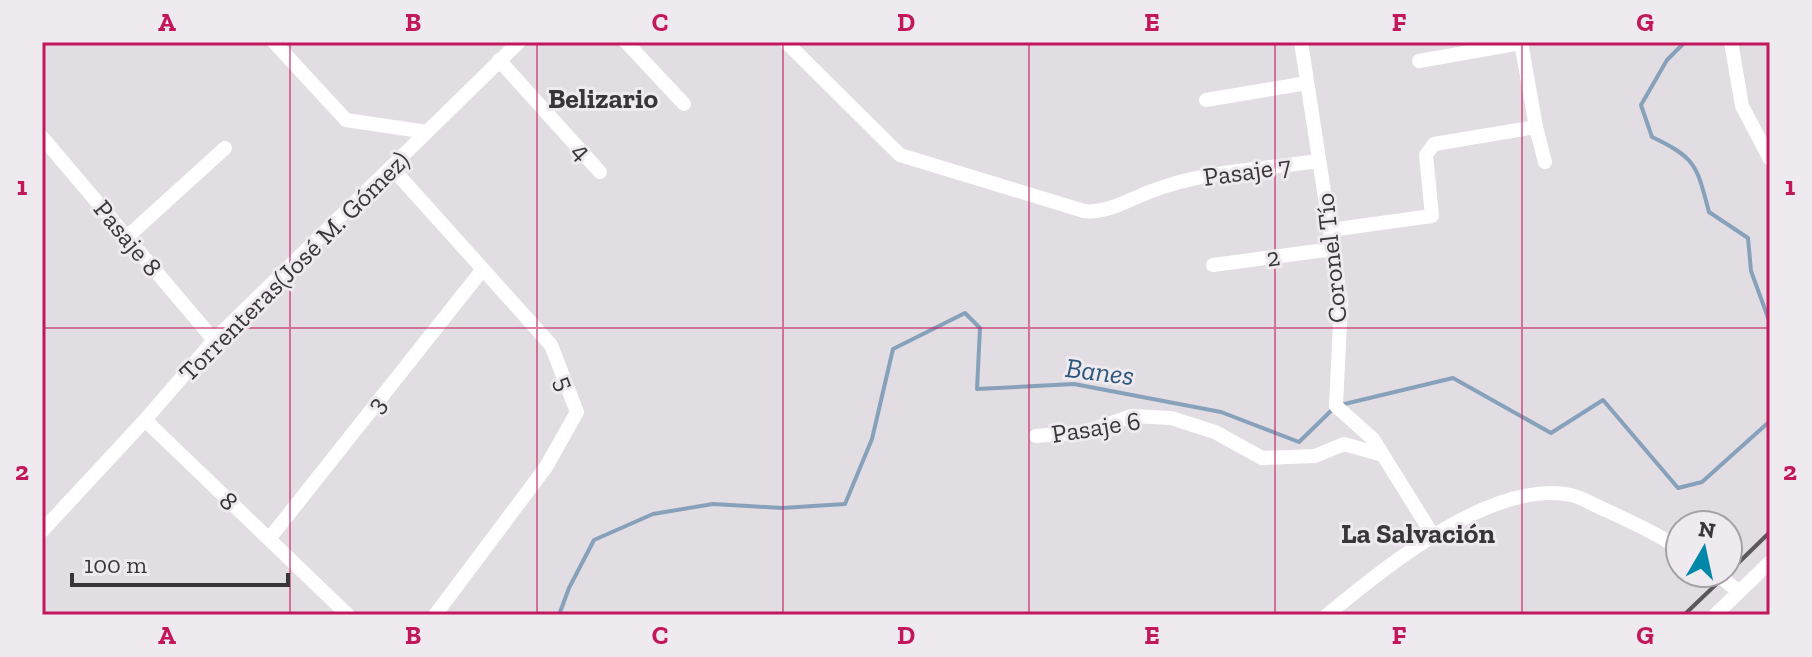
<svg xmlns="http://www.w3.org/2000/svg" width="1812" height="657" viewBox="0 0 1812 657" font-family="'Zilla Slab',serif">
<style>
.lines{fill:none;stroke-linecap:round;stroke-linejoin:round}
.stream{stroke:#87a1bb;stroke-width:4}
.minor{stroke:#fff;stroke-width:14}
.rail{stroke:#5b575b;stroke-width:4}
.grid{fill:none;stroke:#c2185b;stroke-width:2;stroke-opacity:0.55}
.labels{text-anchor:middle;stroke-width:6;stroke-linejoin:round;paint-order:stroke}
.street-label{font-size:26px;fill:#393639;stroke:#efe9f0}
.neighbourhood-label{font-size:28px;font-weight:bold;fill:#393639;stroke:#efe9f0}
.water-label{font-size:28px;font-style:italic;fill:#2d577d;stroke:#efe9f0}
.neatline{fill:none;stroke:#c2185b;stroke-width:3}
.grid-label{font-size:26px;text-anchor:middle;font-weight:bold;fill:#c2185b}
</style>
<rect width="100%" height="100%" fill="#e2dce3"/>
<g class="lines">
<path class="stream" d="M1685,42L1667,60L1641,105L1652,137C1697,158 1697,167 1709,212L1748,238L1751,271L1770,323
M1770,369V385
M559,615L569,588L594,540L653,514L713,504L782,508L845,504L872,439L893,349L965,313L980,328L977,389L1074,384L1221,412L1299,442L1336,406L1453,378L1551,433L1603,400L1678,488L1702,482L1770,421"/>
<path class="minor" d="M274,42L346,120L427,132
M626,42L684,104
M786,42L900,155L1084,211C1105,214 1129,200 1149,192C1201,171 1263,169 1319,161
M1301,42L1341,302L1336,406L1373,439L1434,537
M1521,42L1536,127L1545,162
M1731,42L1742,106L1770,159
M499,60L600,172
M1419,61L1521,43
M1206,100L1307,83
M42,137L214,340
M392,168L551,345L577,412L546,467L435,615
M1330,230L1432,216L1426,155L1434,144L1536,127
M127,237L225,148
M1213,265L1333,249
M145,420L348,615
M1036,436L1085,432L1132,416L1171,418L1215,432L1262,458L1315,456L1344,444L1383,455
M42,531L145,420L214,340L519,42
M269,539L483,269
M1716,573L1739,592
M1327,615C1386,567 1491,479 1571,495C1581,497 1590,503 1599,507C1627,520 1654,532 1680,549
M1715,615L1770,562"/>
<path class="rail" d="M1728,573L1770,532
M1684,615L1728,573"/>
</g>
<path class="grid" d="M290,42V615M537,42V615M783,42V615M1029,42V615M1275,42V615M1522,42V615M42,328H1770"/>
<g class="labels">
<g class="street-label">
<text transform="translate(582 151) rotate(48)" y="9">4</text>
<text transform="translate(1247 171) rotate(-8)" y="9">Pasaje 7</text>
<text transform="translate(128 238) rotate(50)" y="9">Pasaje 8</text>
<text transform="translate(1273 257) rotate(-8)" y="9">2</text>
<text transform="translate(1331 258) rotate(-96)" y="9">Coronel Tío</text>
<text transform="translate(294 266) rotate(-45)" y="9">Torrenteras(José M. Gómez)</text>
<text transform="translate(565 383) rotate(69)" y="9">5</text>
<text transform="translate(376 404) rotate(-52)" y="9">3</text>
<text transform="translate(1096 427) rotate(-9)" y="9">Pasaje 6</text>
<text transform="translate(229 501) rotate(44)" y="9">8</text>
</g>
<g class="neighbourhood-label">
<text x="603" y="108">Belizario</text>
<text x="1418" y="543">La Salvación</text>
</g>
<g class="water-label">
<text transform="translate(1100 371) rotate(7)" y="10">Banes</text>
</g>
</g>
<rect width="1812" height="657" fill="none" stroke="#efe9f0" stroke-width="88"/>
<g transform="translate(1704 549) rotate(9)"><circle r="38" fill="#efe9f0" stroke="#a6a1a7" stroke-width="2"/>
<path d="M0-6L14 30L0 20L-14 30Z" fill="#0187a8"/>
<text y="-12" font-size="22" font-weight="bold" text-anchor="middle" fill="#393639">N</text>
</g>
<path d="M72 573v12h216v-12" fill="none" stroke="#393639" stroke-width="4"/>
<text x="84" y="573" font-size="24" fill="#393639" stroke="#efe9f0" stroke-width="6" paint-order="stroke">100 m</text>
<rect x="44" y="44" width="1724" height="569" class="neatline"/>
<g class="grid-label">
<text x="167" y="31">A</text>
<text x="413" y="31">B</text>
<text x="660" y="31">C</text>
<text x="906" y="31">D</text>
<text x="1152" y="31">E</text>
<text x="1399" y="31">F</text>
<text x="1645" y="31">G</text>
<text x="22" y="195">1</text>
<text x="1790" y="195">1</text>
<text x="22" y="480">2</text>
<text x="1790" y="480">2</text>
<text x="167" y="644">A</text>
<text x="413" y="644">B</text>
<text x="660" y="644">C</text>
<text x="906" y="644">D</text>
<text x="1152" y="644">E</text>
<text x="1399" y="644">F</text>
<text x="1645" y="644">G</text>
</g>
</svg>
